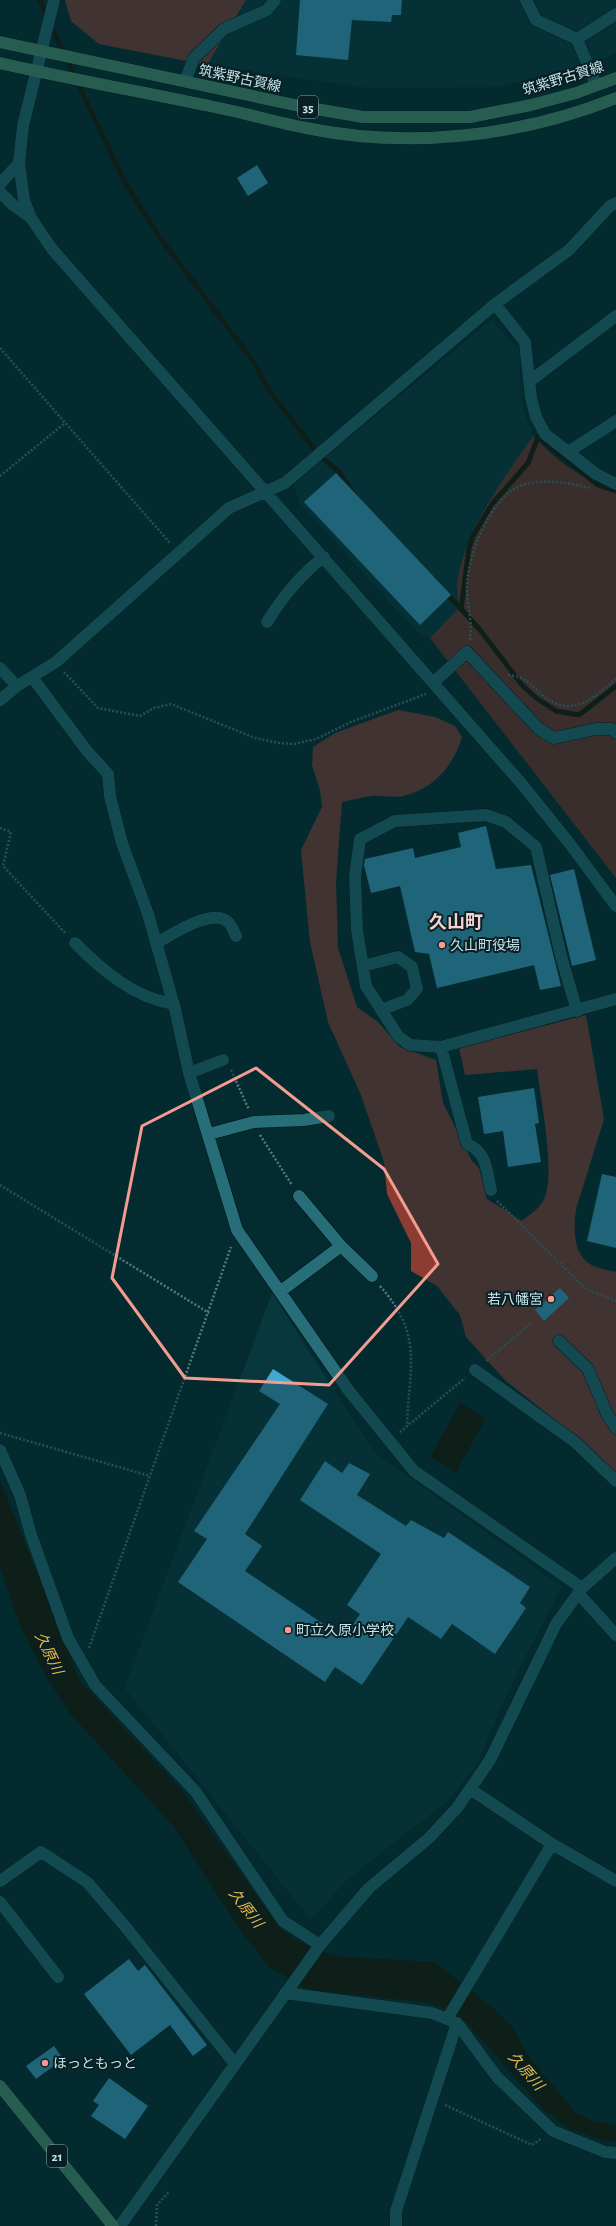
<svg xmlns="http://www.w3.org/2000/svg" width="616" height="2226" viewBox="0 0 616 2226" font-family="'Alegreya Sans','Noto Sans JP',sans-serif">
<style>
.built{fill:#08383e}
.green{fill:#7c322b}
.forest{fill:#8d3c34}
.water{fill:#1b1100}
.lines{fill:none;stroke-linecap:round;stroke-linejoin:round}
.stream{stroke:#1b1100;stroke-width:5}
.building{fill:#40a9d3}
.minor-casing{stroke:#001215;stroke-width:13}
.major-casing{stroke:#001215;stroke-width:13}
.path{stroke:#567a80;stroke-width:2.5;stroke-dasharray:2 2;stroke-linecap:butt}
.minor{stroke:#276e78;stroke-width:12}
.major{stroke:#539a7a;stroke-width:12}
.marked{fill:none;stroke:#f59c91;stroke-width:3;stroke-linejoin:round}
.poi-dot{fill:#f59c91;stroke:#091f23;stroke-width:1.5}
.labels{text-anchor:middle;stroke-width:4;stroke-linejoin:round;paint-order:stroke}
.shield{fill:#091f23;stroke:#8caaaf;stroke-width:1}
.shield-label{font-size:13px;font-weight:bold;fill:#c4e5eb}
.street-label{font-size:14px;fill:#c4e5eb;stroke:#091f23}
.poi-label{font-size:14px;fill:#c4e5eb;stroke:#091f23;text-anchor:start}
.water-label{font-size:15px;font-style:italic;fill:#e7ba42;stroke:#091f23}
.district-label{font-size:18px;font-weight:bold;fill:#f4d1cc;stroke:#091f23}
</style>
<rect width="100%" height="100%" fill="#042b30"/>
<path class="built" d="M246,0H616V53L598,60L501,87L370,88L207,65Z
M492,320L520,352V384L523,410L533,436L486,505L467,543L458,579L459,608L430,638L421,636L299,502L294,483Z
M272,1293L374,1452L562,1587L516,1674L475,1767L446,1802L346,1880L311,1920L125,1688Z"/>
<path class="green" d="M533,436C558,461 580,480 616,489V878L430,638L459,608C458,598 456,587 458,577C468,524 503,480 533,436Z"/>
<path class="forest" d="M65,0H246L207,65L99,44L71,21Z
M398,710L435,717L455,726L462,737C453,766 434,789 403,796C393,798 382,795 372,796C362,797 352,800 342,802L336,882L338,948L357,1007L378,1022L400,1047L436,1060L443,1103L472,1161L479,1168L487,1199L522,1221C530,1214 542,1207 545,1197C555,1171 541,1099 537,1069L465,1075L459,1048L586,1015L604,1119L576,1209C574,1226 572,1249 587,1262C593,1268 608,1270 616,1272V1473L593,1450L506,1381L466,1337L460,1315L437,1286L411,1271V1243L387,1194L384,1162L361,1095L328,1022L310,942L301,850L322,807L320,790L312,765L313,747L335,733Z"/>
<path class="water" d="M460,1403L486,1418L456,1473L430,1457Z
M0,1480L80,1681L182,1790L279,1927L294,1939L333,1956L435,1962L492,2007L511,2025L530,2058L576,2113L595,2121L616,2125V2142H608L569,2129L544,2110L466,2022L450,2011L430,2003L309,1990L269,1967L243,1934L172,1825L71,1715L43,1672L20,1626L0,1568Z"/>
<g class="lines">
<path class="stream" d="M40,0L47,17
M50,24L125,183L161,239L253,361L270,392L318,454L339,472L353,493
M443,594L453,600L481,631L522,685L536,698L556,711L579,715L616,686
M461,609L469,548L473,536L492,504L528,463L538,437L598,485L616,491"/>
</g>
<path class="building" d="M300,0H402L401,15H392L391,22L352,20L348,60L296,55Z
M257,165L268,183L248,196L237,178Z
M336,473L451,595L420,625L304,502Z
M486,826L496,869L531,865L561,986L540,990L534,965L437,988L429,954L415,952L400,886L371,893L364,865L365,859L413,848L415,858L461,847L458,833Z
M574,869L596,960L572,966L550,875Z
M534,1088L539,1123L535,1124L541,1162L508,1167L503,1131L484,1134L478,1097Z
M602,1174L616,1177V1248L587,1241Z
M560,1288L569,1298L544,1321L535,1310Z
M273,1369L328,1404L245,1534L262,1546L245,1571L344,1638L360,1614L347,1605L381,1554L300,1500L325,1461L342,1473L349,1463L370,1474L357,1495L406,1526L411,1520L444,1538L448,1532L530,1587L520,1603L526,1608L495,1654L452,1624L441,1639L408,1617L362,1685L335,1667L325,1682L178,1582L207,1539L194,1531L280,1404L259,1391Z
M129,1959L138,1971L145,1965L207,2045L193,2056L170,2025L131,2055L84,1994Z
M54,2046L63,2059L36,2079L26,2066Z
M109,2078L148,2106L125,2139L91,2116L99,2105L93,2101Z"/>
<g class="lines">
<g class="minor-casing">
<path id="minor" d="M54,0L23,126L19,163L24,200L31,218L52,249L521,783L570,844L616,906
M526,0L536,20L577,39L596,85
M577,39L616,14
M185,81L194,58L224,29L267,10L275,0
M0,184L19,163
M0,192L13,205L31,218
M495,304L525,342L531,398L536,417L545,434L568,452L616,421
M530,381L616,316
M568,452L596,474L616,484
M267,622C282,598 301,574 324,557
M0,668L17,686
M32,677L87,751L108,774L110,796L122,843L148,914L175,1009L189,1073L237,1230L349,1391L414,1471L582,1588
M434,682L467,652L539,729L554,738L596,729H612L616,733
M0,700L17,686L56,662L229,508L285,483L495,304L569,250L610,206L616,203
M75,943C102,970 134,998 174,1004
M156,943C172,935 212,907 228,922C232,925 234,932 236,936
M363,966L398,957L412,967L417,989L407,1000L381,1010
M577,1011L561,956L536,847L506,822L486,815L395,821L360,839L355,877L357,930L366,986L398,1036L410,1045L441,1047L616,999
M441,1047L467,1144C488,1153 486,1170 491,1190
M189,1073L223,1060
M209,1134L254,1122L304,1120L329,1116
M299,1196L341,1246L372,1276
M281,1291L341,1246
M559,1341L588,1369L607,1414L616,1428
M475,1370L575,1442L616,1481
M0,1450L20,1495L31,1535L68,1638L95,1685L196,1792L283,1921L320,1945
M578,1593L616,1635
M470,1789L552,1844L616,1881
M0,1881L41,1852L87,1882L124,1925L235,2064
M0,1902L58,1977
M285,1993L432,2013L457,2023L497,2077L553,2131L605,2152L616,2153
M447,2019L552,1844
M120,2226L320,1945L369,1888L429,1838L457,1808L490,1760L556,1624L582,1588L616,1558
M396,2226V2211L457,2023"/>
</g>
<g class="major-casing">
<path id="major" d="M0,42L304,107L363,117H470L531,105L576,93L616,78
M0,63C71,79 142,92 214,107C245,113 275,122 306,128C408,149 519,137 616,98
M0,2086L113,2226"/>
</g>
<path class="path" d="M0,348L170,543
M0,476L65,423
M470,640C473,621 466,602 467,583C469,553 490,500 518,487C539,477 569,483 590,488
M64,672L98,708L140,716L154,708L171,704L255,738L279,743L294,744L316,739L351,722L426,694
M508,675C524,676 530,684 541,694C571,720 592,699 616,679
M0,828L11,832L3,866L66,934
M231,1070L249,1110
M260,1135L292,1185
M0,1185L209,1313
M497,1201L586,1289L616,1301
M380,1286C424,1336 409,1366 407,1426
M486,1361L531,1323
M400,1432L465,1378
M0,1433L150,1476
M89,1648L231,1247
M445,2105L532,2145L541,2139
M156,2226L157,2205L169,2192"/>
<use href="#minor" class="minor"/>
<use href="#major" class="major"/>
</g>
<path d="M0 0H616V2226H0ZM256,1068L384,1169L438,1264L329,1385L185,1378L112,1278L142,1126Z" fill="#042b30" fill-opacity=".55" fill-rule="evenodd"/>
<path class="marked" d="M256,1068L384,1169L438,1264L329,1385L185,1378L112,1278L142,1126Z"/>
<g class="poi-dot">
<circle cx="442" cy="945" r="4"/>
<circle cx="551" cy="1299" r="4"/>
<circle cx="288" cy="1630" r="4"/>
<circle cx="45" cy="2063" r="4"/>
</g>
<g class="labels">
<g class="shield">
<rect x="298" y="96" width="20" height="22" rx="3"/>
<rect x="47" y="2145" width="20" height="22" rx="3"/>
</g>
<g class="shield-label">
<text x="308" y="112">35</text>
<text x="57" y="2161">21</text>
</g>
<g class="street-label">
<text transform="translate(240 78) rotate(12)" y="5">筑紫野古賀線</text>
<text transform="translate(563 78) rotate(-17)" y="5">筑紫野古賀線</text>
</g>
<g class="poi-label">
<text x="450" y="950">久山町役場</text>
<text x="543" y="1304" text-anchor="end">若八幡宮</text>
<text x="296" y="1635">町立久原小学校</text>
<text x="53" y="2068">ほっともっと</text>
</g>
<g class="water-label">
<text transform="translate(49 1653) rotate(64)" y="5">久原川</text>
<text transform="translate(246 1908) rotate(52)" y="5">久原川</text>
<text transform="translate(526 2071) rotate(49)" y="5">久原川</text>
</g>
<g class="district-label">
<text x="456" y="928">久山町</text>
</g>
</g>
</svg>
